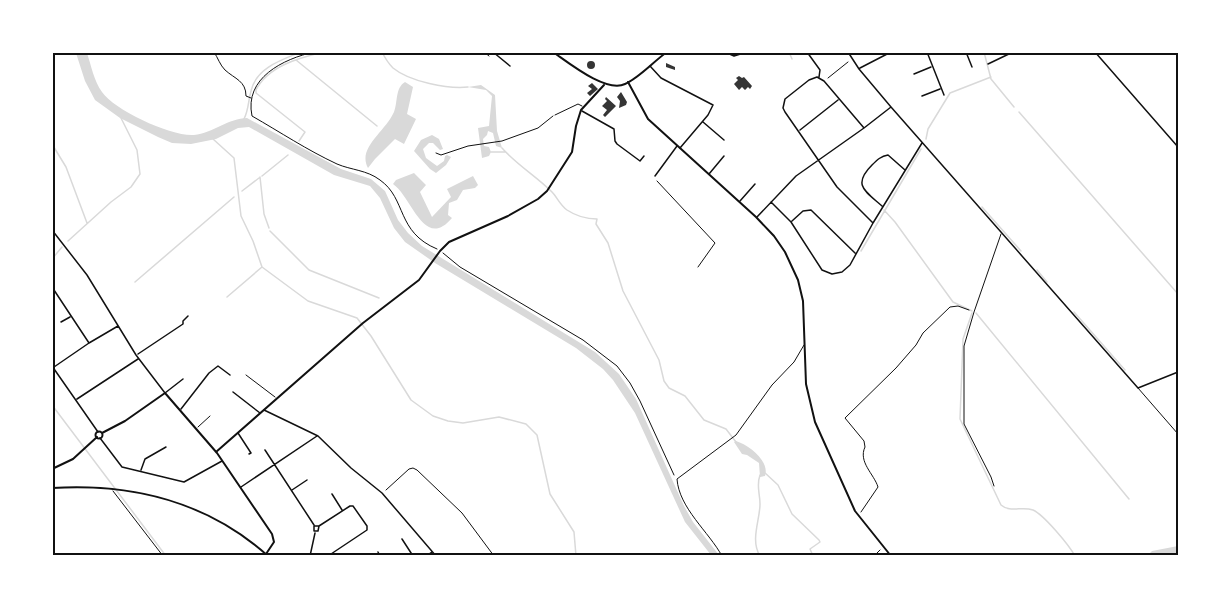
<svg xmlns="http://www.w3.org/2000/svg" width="1231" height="608" viewBox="0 0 1231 608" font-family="'Nunito Sans',sans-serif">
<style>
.water{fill:#d9d9d9}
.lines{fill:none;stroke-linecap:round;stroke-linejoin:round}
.stream{stroke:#d9d9d9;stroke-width:1.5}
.building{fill:#353535}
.path{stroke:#111;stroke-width:1}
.service{stroke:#111;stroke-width:1}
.minor{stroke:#111;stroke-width:1.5}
.tertiary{stroke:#111;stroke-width:2}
.secondary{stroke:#111;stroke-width:2}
.neatline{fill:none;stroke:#111;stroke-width:2}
</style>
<rect width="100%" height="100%" fill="#fff"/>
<path class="water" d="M76,53H87C91,65 94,81 102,92C114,110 172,137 194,135C213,133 229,118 247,118L341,169L371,179L385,191L398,220L408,233L422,246L595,352L619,374L636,399L684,506L693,522L719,555H711L685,522L635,413L613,380L603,369L576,348L435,263L405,242L394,228L380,198L370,186L334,175L249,127L238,128L216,139L191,144L172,143L158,137L120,118L95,100L85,81Z
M405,82L413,87L407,114L416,119L404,144L395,139L375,159L368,168C357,148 385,132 394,112C398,102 395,88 405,82Z
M481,85L495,95L497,131L502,148L496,146L493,133L488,131L487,135L483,139L484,146L489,147L491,152L489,156L482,158L478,128L489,126L492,96L486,90L468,87Z
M432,135L439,139L443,149L440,150L433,143H429L423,149L426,158L437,166L444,161L445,156L447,155L451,157L446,165L436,173L430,169L414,151L421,140Z
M414,173L426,185L420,192L432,217L451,197L447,189L473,176L478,185L475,188L463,190L457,200L449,203L448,215L452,218C424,251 412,197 393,184L396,180Z
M736,441C749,445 770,461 765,476L760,477L759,463L747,455L742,454L734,442Z
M1178,546V555H1148L1152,551Z"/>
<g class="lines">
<path class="stream" d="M382,52C385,58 389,64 393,68C410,82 448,89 468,87
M789,52L792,59
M984,52L991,79L1014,107
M296,60L377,126
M1019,112L1178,294
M244,119C249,109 248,101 251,91C256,68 281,60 301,52
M213,139L234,158L241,216L253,241L262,267L308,301L357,318L371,336L411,400L433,416L448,421L463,423L499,417L526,424L537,435L550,494L574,532L576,556
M926,139L928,129L950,93L991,77
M299,141L305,132L256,93V90C268,66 299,58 323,52
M52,144L66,167L87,223
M502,148C517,165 536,176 552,192C557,197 560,205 567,210C576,216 587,219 597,219L596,224L608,243L623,291L659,360L664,381L669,388L685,396L704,420L726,429L736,442
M491,152H505
M262,176L288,155
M260,177L264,214L269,228
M242,191L259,178
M982,207L1021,251
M884,210L895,222L953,302L972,311
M270,231L309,270L379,298
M68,241L111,202L131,187L140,174L137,150L121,118
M861,251L921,149
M52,259L62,247
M1037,270L1047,282
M135,282L234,197
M227,297L262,267
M1074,312L1125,370
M972,313L963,339L960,419L1001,505C1010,513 1022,506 1033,510C1044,515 1069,545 1075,556
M976,313L1129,499
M52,405L166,556
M764,472L778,485L792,514L819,540L820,542L810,549L813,556
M760,556C750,540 760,520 760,504C760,493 756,486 760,475"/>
</g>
<path class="building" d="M587 65a4 4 0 1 1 8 0a4 4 0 1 1-8 0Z
M666,63L675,67V70L666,67Z
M739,76L742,78L744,77L752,86L750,89L748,87L745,90L742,87L739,90L734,84L738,80L736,78Z
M592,83L598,89L590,96L587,93L592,89L588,86Z
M621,92L627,102L626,105L619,108L620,101L617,97Z
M606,97L616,106L605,117L603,115L607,110L602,106L607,101L605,99Z"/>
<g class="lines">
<path class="path" d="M214,52C218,58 220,65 225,70C235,79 246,81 246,96L251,98
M314,52C283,59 244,78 252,116C280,132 307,150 337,164C351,170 367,170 380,180C407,199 396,232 437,249
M484,52L489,56
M828,78L848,62
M436,153L441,155L468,146L502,141L538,128L553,116
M657,181L715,243L698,267
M443,253L460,267L583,340L617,366L630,383L640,401L674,475
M386,490L409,469L413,468L417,470L462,513L494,556
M861,512L878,487C874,474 858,462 865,447L864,441L845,418L896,368L916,345L923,333L950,307L958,306L969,310
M874,556L880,550"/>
<path class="service" d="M555,115L578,104L582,106
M246,375L275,397
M1138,388L1178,434
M198,427L210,416
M994,486L991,477L964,424V346L974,312L1001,234
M113,491L163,556
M722,556C709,532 679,508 677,479L736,435L772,385L794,362L804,345"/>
<path class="minor" d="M493,52L510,66
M725,52L734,56L747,52
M807,52L820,70L819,77
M848,52L859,69L891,107L1138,388L1178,372
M927,52L944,95
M966,52L972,67
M1095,52L1178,147
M988,64L1013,52
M650,66L661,78L713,105L708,115L680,148
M860,68L891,52
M914,74L931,67
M922,96L940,89
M582,111L614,129L615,141L617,144L640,161L644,156
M703,122L724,140
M864,128L824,81L817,77L809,80L785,99L783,108L785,112L837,187L873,223
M800,130L838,100
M709,174L724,156
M655,176L677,146
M740,201L755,184
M771,202L791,222L822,270L832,274L842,272L850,265L873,223L922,143
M882,206C865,191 852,185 872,165C877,160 881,156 888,155L905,170
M757,217L796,176L864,128L891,107
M792,221L803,211L811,210L855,253
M52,230L87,275L136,355L165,393L183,379
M52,287L89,343
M61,322L70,317
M138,354L183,324V321L188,316
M52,366L98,432
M54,367L89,343L118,326
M233,392L260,413
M77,399L138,359
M181,409L209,373L218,366L230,375
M264,410L318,436L351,468L382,493L436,556
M238,433L251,453L249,454
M100,438L122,467L184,482L222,461
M265,450L314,525
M141,470L145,459L166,447
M241,487L317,436
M292,490L307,480
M332,494L342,510
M319,526L318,531H314V526H319L350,506H353L367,526V530L328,556
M402,539L413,556
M378,552L380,556
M310,556L315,533
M426,556L432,552"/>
<path class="tertiary" d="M95.5 435a3.5 3.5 0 1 1 7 0a3.5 3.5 0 1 1-7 0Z
M102,433L125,421L165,393L217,453L272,534L274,542L266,554
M216,452L363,323L419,280L440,251L449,242L508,216L538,199L547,191L572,152L576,126L581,110L604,85
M52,469L73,459L97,437"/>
<path class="secondary" d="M553,52C569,63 606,93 625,84C639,78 654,61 667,52
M628,82L648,119L756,217L774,236L785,252L798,280L803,301L806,384L815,422L855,511L891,556
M52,488C132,483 208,502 268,556"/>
</g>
<rect width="1231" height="608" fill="none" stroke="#ffffff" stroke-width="108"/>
<rect x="54" y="54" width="1123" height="500" class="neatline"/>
</svg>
